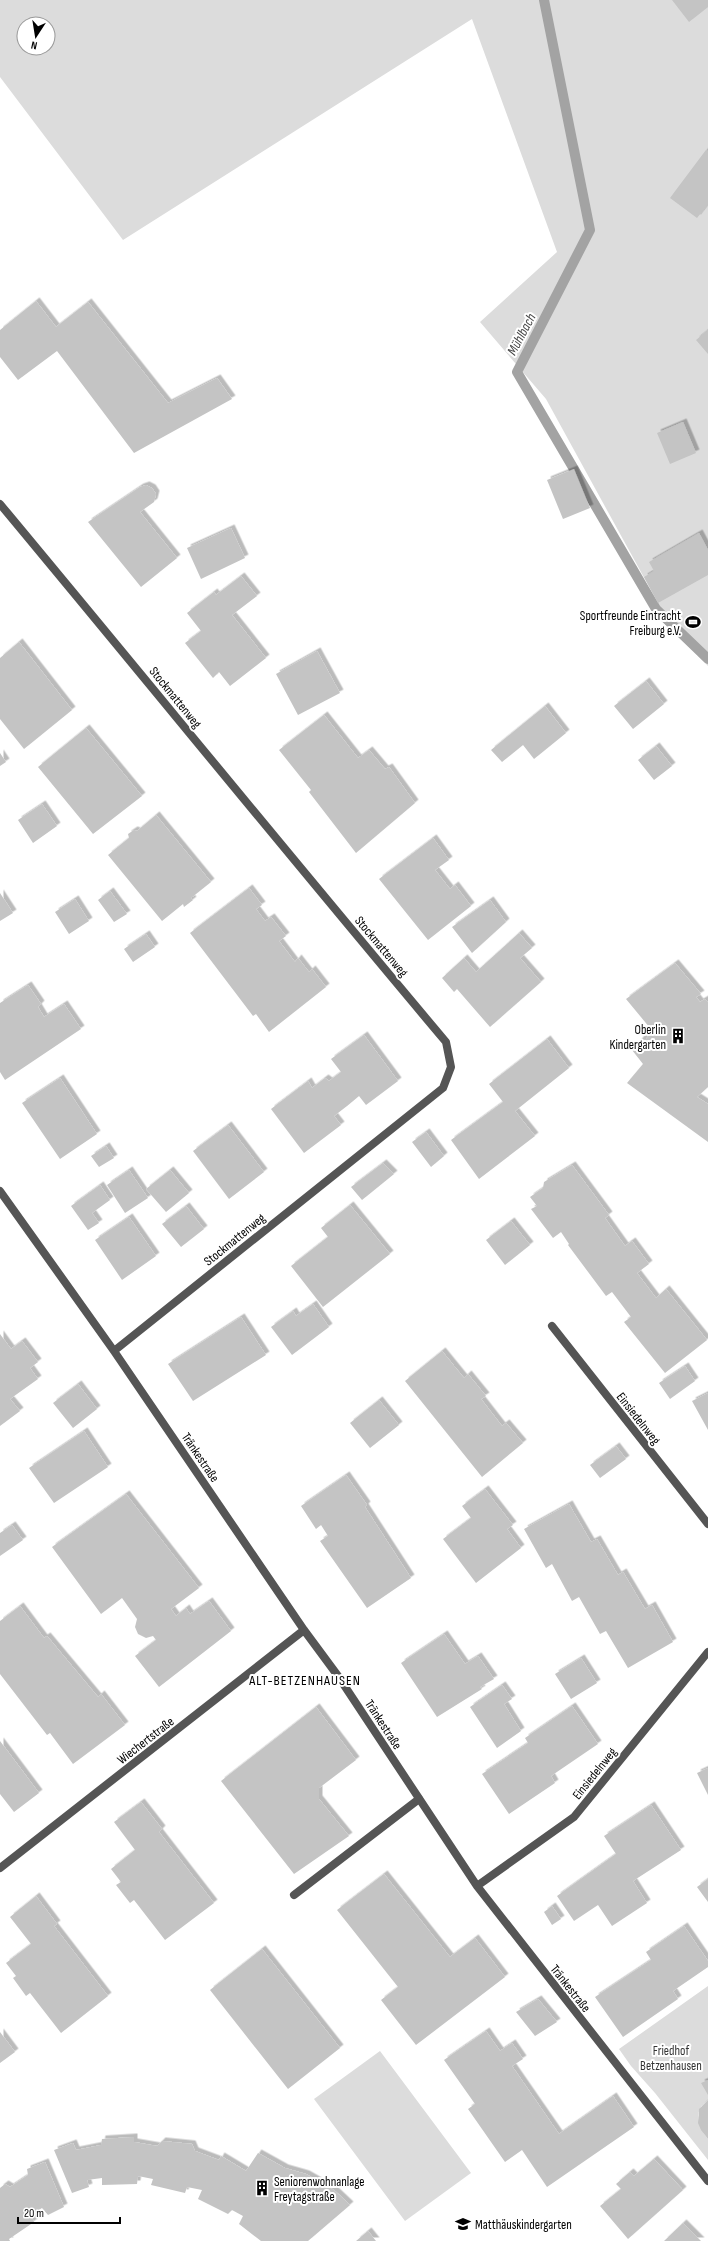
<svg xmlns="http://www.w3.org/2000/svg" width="708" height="2241" viewBox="0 0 708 2241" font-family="'Sofia Sans Condensed',sans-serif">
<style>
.green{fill:#dcdcdc;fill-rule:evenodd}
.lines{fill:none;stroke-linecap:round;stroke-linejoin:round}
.stream{stroke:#a3a3a3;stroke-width:10}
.building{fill:#c4c4c4;filter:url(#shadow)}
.service{stroke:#555;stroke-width:8}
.minor{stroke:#555;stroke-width:8}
.labels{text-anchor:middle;stroke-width:4;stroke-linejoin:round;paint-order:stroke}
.poi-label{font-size:13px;fill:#000;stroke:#fff;text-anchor:end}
.street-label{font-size:13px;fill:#000;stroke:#fff}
.park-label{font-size:13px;fill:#333;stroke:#fff}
.water-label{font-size:14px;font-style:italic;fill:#444;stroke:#fff}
.neighbourhood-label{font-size:14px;letter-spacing:1px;fill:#000;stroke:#fff}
</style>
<defs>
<filter id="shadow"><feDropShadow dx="3.5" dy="-3.5" stdDeviation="0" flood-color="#0004"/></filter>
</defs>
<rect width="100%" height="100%" fill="#fff"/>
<path class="green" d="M0,0H708V666L653,609L658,603L546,399L480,322L557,252L472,19L123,240L0,77ZM24,24H48V48H24Z
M708,1986V2100C692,2111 698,2127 708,2139V2160L655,2093L631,2066L619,2049Z
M380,2051L471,2173L405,2221L314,2099Z"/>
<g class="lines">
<path class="stream" d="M544,0L590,230L517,372L656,609L708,659"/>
</g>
<path class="building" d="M672,0H708V7L689,22Z
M706,150L708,151V204L697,218L670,198Z
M36,301L56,327L88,302L168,403L217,378L232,399L134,453L57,351L18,380L0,357V330Z
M708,330V354L696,340Z
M683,422L696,453L670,464L657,433Z
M574,469L590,508L563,519L547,480Z
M146,485L152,488L156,494L154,502L140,512L177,558L141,587L88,522L140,487Z
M231,528L245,558L201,579L187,548Z
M699,533L708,550V575L658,603L644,577L654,571L649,562Z
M241,576L257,596L232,615L266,658L230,686L219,672L213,678L185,643L201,631L187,613L214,592L216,595Z
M19,642L72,710L24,749L0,719V658Z
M317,651L340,693L298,715L276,674Z
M646,681L664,704L633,729L614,706Z
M545,706L566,733L534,759L523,745L502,762L491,750Z
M324,715L358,758L369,750L385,769L389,767L415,803L356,853L309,792L311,790L279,750Z
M86,728L142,796L93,834L38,767Z
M656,746L672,766L654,780L638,760Z
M0,753L6,762L0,766Z
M42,804L57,826L33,843L18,820Z
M156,815L211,882L191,898L193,900L184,907L183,904L162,921L108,855L129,838L128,834L134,830L137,831Z
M433,838L449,860L435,870L450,889L455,885L471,906L428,940L379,879Z
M249,888L262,905L256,909L265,921L271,917L286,936L279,941L295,962L298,958L309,972L312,969L326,987L269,1032L256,1014L253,1016L190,933Z
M110,891L127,914L114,922L98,900Z
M0,893L13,913L0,921Z
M75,899L89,921L69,934L55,912Z
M490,900L506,922L472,953L452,927Z
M519,933L532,948L520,958L541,982L490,1027L457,989L454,992L442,978L464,958L476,972Z
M146,934L155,947L133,962L124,949Z
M675,963L701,994L696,997L700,1002L705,999L708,1002V1087L697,1097L708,1104V1142L627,1083L643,1064L632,1050L641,1039H646L650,1034V1028L626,999Z
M28,985L41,1004L38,1007L44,1017L64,1004L81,1029L5,1080L0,1072V1003Z
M364,1035L398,1081L366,1105L359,1096L347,1106L334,1116L341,1125L304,1153L271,1109L308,1081L312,1088L325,1078L329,1081L341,1072L331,1059Z
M547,1039L569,1068L515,1111L535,1136L479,1179L451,1140L503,1102L489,1084Z
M60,1078L97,1134L60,1159L22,1103Z
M228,1125L264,1172L229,1199L193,1151Z
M426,1132L444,1156L431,1167L412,1142Z
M106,1146L114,1158L99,1167L91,1156Z
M383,1163L394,1174L362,1200L351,1187Z
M572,1165L609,1215L605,1218L625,1246L632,1241L649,1264L637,1273L656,1298L666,1289L707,1340L665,1373L624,1322L631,1317L612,1292L606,1296L568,1245L569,1244L561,1232L553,1238L531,1209L537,1206L530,1197L543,1188L544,1182Z
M129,1170L148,1198L125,1213L107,1185Z
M170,1170L189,1193L166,1212L146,1189Z
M100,1185L110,1200L92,1213L99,1223L88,1230L71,1206Z
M350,1205L390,1254L323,1307L291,1266L328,1237L321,1228Z
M186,1206L204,1229L181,1247L162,1224Z
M129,1217L156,1256L122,1280L95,1240Z
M511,1221L530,1245L505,1265L486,1240Z
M313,1304L329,1327L292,1355L271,1327L293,1311L296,1316Z
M241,1317L266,1355L193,1401L168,1364Z
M0,1334L11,1349L22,1341L38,1362L30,1368L38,1379L10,1399L20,1411L0,1426Z
M442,1351L464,1378L468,1374L486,1396L481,1399L502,1426L506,1423L523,1443L482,1477L405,1381Z
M685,1366L695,1381L670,1399L659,1383Z
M78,1384L97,1409L73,1428L53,1403Z
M708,1393V1430L692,1401Z
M379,1400L399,1425L370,1448L350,1423Z
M84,1431L108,1467L54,1503L29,1468Z
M616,1446L626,1459L600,1478L590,1465Z
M346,1475L367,1505L365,1507L411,1578L367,1608L320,1541L328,1536L321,1525L316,1529L301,1506Z
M485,1489L513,1525L507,1529L521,1548L476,1583L443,1539L471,1518L462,1506Z
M126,1494L199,1588L171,1609L176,1616L186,1608L190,1614L209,1601L231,1631L159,1687L135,1656L156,1640L153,1636L146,1638L138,1634L135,1627L137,1619L122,1598L101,1614L52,1547Z
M569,1504L591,1542L597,1539L618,1575L623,1572L645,1609L652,1605L673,1642L628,1668L606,1631L600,1634L579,1597L572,1601L552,1564L546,1568L524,1529Z
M12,1525L23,1540L0,1556V1533Z
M20,1606L44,1638L47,1636L98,1697L101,1694L125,1725L73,1764L50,1733L47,1735L0,1674V1621Z
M444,1634L465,1664L478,1656L494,1679L480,1687L482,1689L437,1717L401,1663Z
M581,1658L597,1683L571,1699L555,1674Z
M502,1685L512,1699L504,1704L521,1731L497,1748L470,1707Z
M572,1706L598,1744L551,1776L555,1783L509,1814L482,1774L528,1743L525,1738Z
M316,1707L356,1760L319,1788V1799L349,1836L294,1874L221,1781Z
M0,1741L39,1793L14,1812L0,1794Z
M708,1768V1795L697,1773Z
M141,1802L162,1829L159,1832L214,1903L165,1940L134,1900L130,1903L116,1885L121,1882L111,1869L135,1850L114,1822Z
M651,1805L681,1850L633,1881L647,1903L612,1926L598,1905L574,1921L557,1896L616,1854L604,1836Z
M384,1874L450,1957L475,1938L505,1977L416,2045L381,2000L398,1987L337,1910Z
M708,1879V1902L697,1887Z
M36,1896L57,1924L54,1926L108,1996L61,2033L30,1993L26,1996L13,1978L16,1976L6,1963L31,1944L10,1917Z
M552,1906L561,1919L552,1925L544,1912Z
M684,1926L708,1961V1967L673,1991L678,1999L623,2037L595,1997L651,1960L646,1952Z
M262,1949L340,2048L288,2089L210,1990Z
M538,1999L557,2022L535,2036L516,2012Z
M486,2031L500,2051L512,2043L523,2059L512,2066L559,2134L613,2096L634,2127L547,2187L522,2150L505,2162L468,2109L475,2104L444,2060Z
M0,2032L15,2052L0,2063Z
M708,2080V2095L701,2083Z
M708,2100V2139L701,2130L698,2123L699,2109Z
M134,2137V2142L157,2146L162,2141L192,2144L195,2151L219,2160L221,2156L246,2171L258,2153L285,2168L306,2174L334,2190L350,2205L308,2241H261L239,2224L243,2216L232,2210L228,2214L198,2199L202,2190L187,2187L185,2193L151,2185L153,2179L138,2176L137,2184L102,2185V2178L87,2180L89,2187L72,2193L54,2150L73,2143L76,2150L101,2145L102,2139Z
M654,2159L683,2190L628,2239L600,2206L621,2189L616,2184L630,2172L634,2176Z
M45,2162L64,2207L48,2215L42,2208L31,2215L34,2222L9,2239L10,2241H0V2188L5,2184L10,2187L28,2175L27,2169Z
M683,2223L701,2241H664Z
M368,2231L376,2241H356Z"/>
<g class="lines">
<path class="service" d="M294,1895L419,1799"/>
<path class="minor" d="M0,504C149,683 296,864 446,1042L451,1067L443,1088L114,1351
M0,1191L114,1351L304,1630L338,1676L477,1886L708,2181
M552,1326L708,1524
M0,1868L304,1630
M477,1886L574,1817L708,1652"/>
</g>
<defs>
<g id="stadium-bare" transform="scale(1.2)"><path d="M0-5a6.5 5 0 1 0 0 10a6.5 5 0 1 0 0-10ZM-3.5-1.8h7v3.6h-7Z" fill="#000" stroke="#fff" stroke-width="2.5" paint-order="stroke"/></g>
<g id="building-bare" transform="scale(1.2)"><path d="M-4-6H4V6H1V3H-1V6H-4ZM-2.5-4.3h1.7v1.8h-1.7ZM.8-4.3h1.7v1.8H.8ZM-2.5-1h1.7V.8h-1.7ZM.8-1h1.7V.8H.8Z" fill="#000" stroke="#fff" stroke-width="2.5" paint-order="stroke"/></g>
<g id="school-bare" transform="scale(1.2)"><path d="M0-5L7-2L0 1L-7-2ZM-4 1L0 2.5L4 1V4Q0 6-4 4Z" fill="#000" stroke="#fff" stroke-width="2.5" paint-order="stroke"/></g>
</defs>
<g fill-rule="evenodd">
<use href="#stadium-bare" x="693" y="622"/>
<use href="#building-bare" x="678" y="1036"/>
<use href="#building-bare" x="262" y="2188"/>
<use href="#school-bare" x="463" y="2224"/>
</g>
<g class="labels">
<g class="poi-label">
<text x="681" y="620">Sportfreunde Eintracht<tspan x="681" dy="15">Freiburg e.V.</tspan></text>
<text x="666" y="1034">Oberlin<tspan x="666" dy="15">Kindergarten</tspan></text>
<text x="274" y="2186" text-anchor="start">Seniorenwohnanlage<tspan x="274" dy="15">Freytagstraße</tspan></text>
<text x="475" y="2229" text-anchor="start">Matthäuskindergarten</text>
</g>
<g class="street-label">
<text transform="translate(176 697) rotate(51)" y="5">Stockmattenweg</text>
<text transform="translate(382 946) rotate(50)" y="5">Stockmattenweg</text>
<text transform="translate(234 1239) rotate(-39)" y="5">Stockmattenweg</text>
<text transform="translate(639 1418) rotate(52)" y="5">Einsiedelnweg</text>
<text transform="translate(201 1457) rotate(56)" y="5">Tränkestraße</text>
<text transform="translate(384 1724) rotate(57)" y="5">Tränkestraße</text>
<text transform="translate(145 1740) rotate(-38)" y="5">Wiechertstraße</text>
<text transform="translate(594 1773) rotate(-51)" y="5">Einsiedelnweg</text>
<text transform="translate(571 1988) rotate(52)" y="5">Tränkestraße</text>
</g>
<g class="park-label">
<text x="671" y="2055">Friedhof<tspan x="671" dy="15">Betzenhausen</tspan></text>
</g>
<g class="water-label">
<text transform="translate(521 334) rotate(-62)" y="5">Mühlbach</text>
</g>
<g class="neighbourhood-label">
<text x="305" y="1685">ALT-BETZENHAUSEN</text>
</g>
</g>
<g transform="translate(36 36) rotate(192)"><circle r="19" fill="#ffffff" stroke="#999999"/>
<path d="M0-3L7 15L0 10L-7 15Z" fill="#000000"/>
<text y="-6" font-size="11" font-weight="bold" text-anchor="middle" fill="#000000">N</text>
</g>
<path d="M18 2217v6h102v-6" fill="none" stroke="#000000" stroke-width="2"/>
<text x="24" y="2217" font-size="12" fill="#000000" stroke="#ffffff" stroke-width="3" paint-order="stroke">20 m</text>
</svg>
